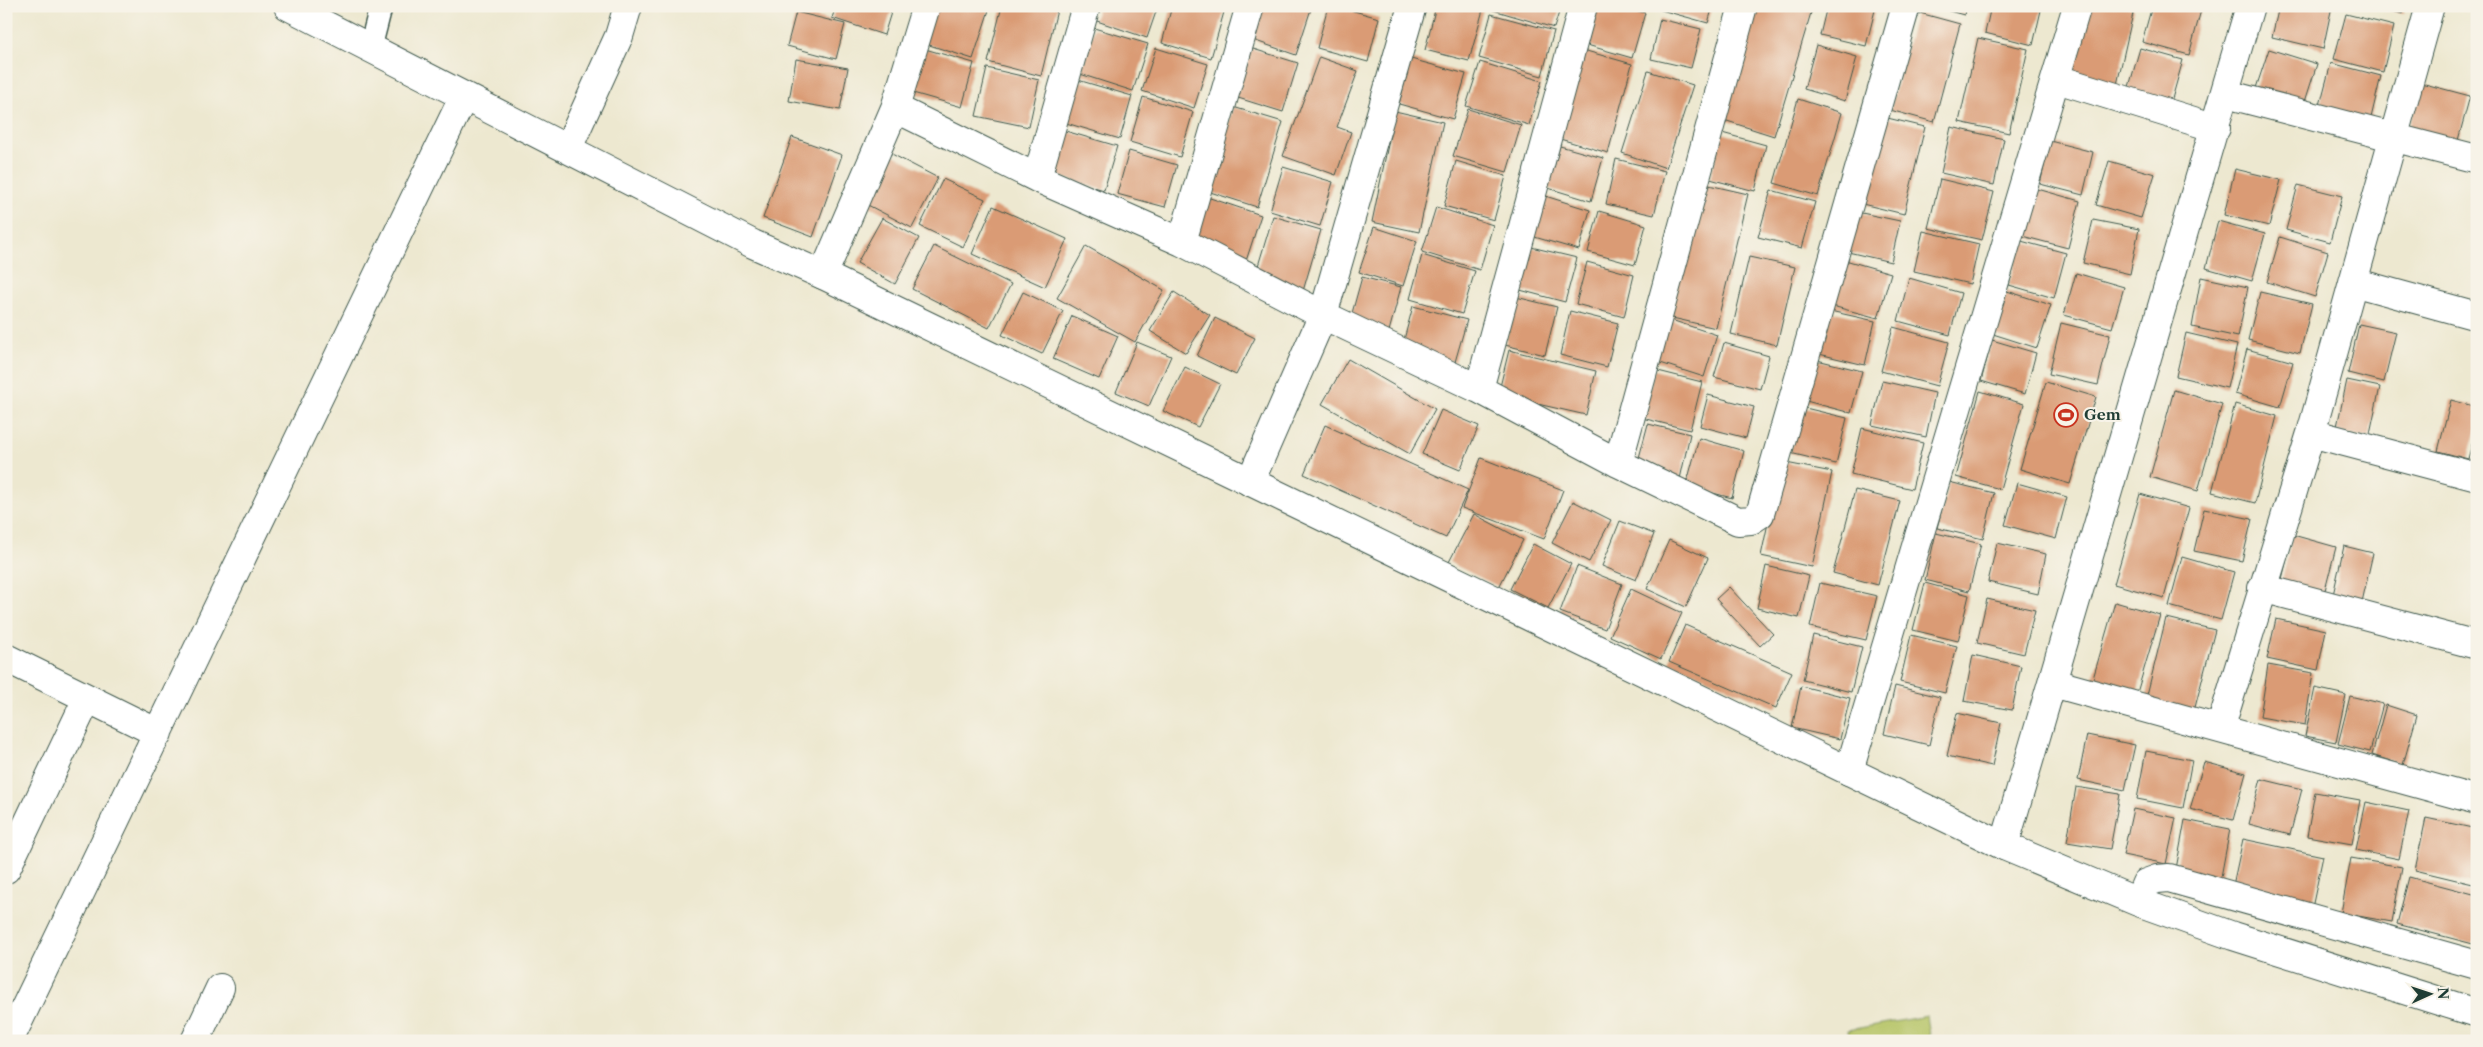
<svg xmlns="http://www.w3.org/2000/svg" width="2483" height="1047" viewBox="0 0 2483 1047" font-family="'Libre Caslon Text',serif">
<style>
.green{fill:#b6c466;stroke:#6a804d}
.building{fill:#da9b75}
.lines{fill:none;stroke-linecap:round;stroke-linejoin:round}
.service-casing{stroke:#3e574b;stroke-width:25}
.minor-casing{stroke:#3e574b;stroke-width:30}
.tertiary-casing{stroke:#3e574b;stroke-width:30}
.service{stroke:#fff;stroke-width:22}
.minor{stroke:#fff;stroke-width:28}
.tertiary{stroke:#fff;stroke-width:28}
.labels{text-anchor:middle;stroke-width:4;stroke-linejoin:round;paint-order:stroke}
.poi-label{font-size:15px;font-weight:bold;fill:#1f3d34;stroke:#f7f3e8;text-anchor:start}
</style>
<rect width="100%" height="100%" fill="#f7f3e8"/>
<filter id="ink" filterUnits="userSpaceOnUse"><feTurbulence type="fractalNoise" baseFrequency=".02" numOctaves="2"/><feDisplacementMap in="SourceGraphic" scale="10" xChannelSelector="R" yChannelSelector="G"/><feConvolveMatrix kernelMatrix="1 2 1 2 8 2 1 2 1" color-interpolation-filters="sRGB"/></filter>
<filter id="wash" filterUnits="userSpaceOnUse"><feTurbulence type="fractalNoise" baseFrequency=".0096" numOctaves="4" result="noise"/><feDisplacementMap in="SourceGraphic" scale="20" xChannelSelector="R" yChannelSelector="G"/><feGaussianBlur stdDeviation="1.12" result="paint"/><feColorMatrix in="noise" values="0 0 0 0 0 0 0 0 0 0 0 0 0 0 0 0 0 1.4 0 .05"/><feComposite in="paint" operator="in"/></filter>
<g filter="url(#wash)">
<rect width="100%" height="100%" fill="#ede8d0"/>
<path class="green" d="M1927,1016L1931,1041H1850L1848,1030Z"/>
<g id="blocks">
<path class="building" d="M836,6H893L884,35L832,18Z
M935,6H978L989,10L973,59L923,43Z
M1002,6H1058L1041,76L988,62Z
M1099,6H1158L1147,38L1094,20Z
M1172,6H1207L1224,12L1211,58L1162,43Z
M1261,6H1312L1296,55L1250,39Z
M1328,6H1336L1379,18L1368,62L1317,48Z
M1436,6H1484L1469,61L1425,50Z
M1491,6H1561L1554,28L1490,9Z
M1597,6H1620L1645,13L1632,58L1587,45Z
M1662,6H1713L1708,23L1661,10Z
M1757,6H1813L1774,136L1724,120Z
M1827,6H1876L1866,46L1820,35Z
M1931,6H1966L1964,15Z
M1991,6H2042L2033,45L1985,33Z
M2084,6H2121L2134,9L2116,89L2067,78Z
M2152,6H2186L2201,10L2189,55L2142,42Z
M2279,6H2332L2323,49L2272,37Z
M2374,6H2405L2403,14Z
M796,12L845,24L836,59L787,46Z
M1916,12L1960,24L1934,122L1890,110Z
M1491,14L1554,31L1542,76L1479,58Z
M2346,14L2394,26L2383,72L2334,59Z
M1660,19L1701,29L1691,68L1651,59Z
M1094,28L1148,44L1133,91L1080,74Z
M1978,38L2028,49L2009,133L1959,122Z
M1816,45L1857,57L1845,101L1804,89Z
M1156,48L1208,64L1194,108L1142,91Z
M1250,48L1298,63L1283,112L1235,97Z
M2140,48L2183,60L2170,106L2127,94Z
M925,49L974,63L962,107L913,93Z
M2269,49L2317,64L2303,108L2255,91Z
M1583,50L1632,64L1608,153L1560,139Z
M1319,57L1358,71L1337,127L1351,132L1336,175L1283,156Z
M796,59L848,68L840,110L789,101Z
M1411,59L1466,74L1453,119L1399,104Z
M1480,62L1542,81L1529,125L1466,106Z
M2331,63L2381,76L2370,122L2319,109Z
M987,68L1039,80L1029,127L976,116Z
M1648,71L1693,85L1666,168L1622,153Z
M1078,80L1132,96L1120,139L1066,123Z
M2421,83L2470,96L2457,144L2408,131Z
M1143,97L1193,112L1180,157L1130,142Z
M1798,99L1842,113L1818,196L1774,183Z
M1233,107L1283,122L1257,207L1207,191Z
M1468,109L1521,125L1507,172L1453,156Z
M1395,111L1443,122L1419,232L1372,222Z
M1879,116L1925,127L1904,214L1858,203Z
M1951,127L2004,139L1994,185L1941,173Z
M1062,130L1117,146L1104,190L1050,174Z
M1722,133L1766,145L1755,191L1710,179Z
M792,137L842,155L813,237L763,218Z
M2050,141L2093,152L2083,195L2040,184Z
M1560,146L1603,158L1591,201L1548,188Z
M1129,151L1177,165L1165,207L1117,194Z
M888,152L938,178L912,228L862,202Z
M1616,159L1665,171L1654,215L1606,204Z
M1456,161L1506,176L1494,220L1444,206Z
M2109,161L2155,174L2141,218L2096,205Z
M1283,167L1333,182L1320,226L1270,211Z
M2235,169L2281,180L2269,226L2224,215Z
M943,179L985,199L963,247L920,226Z
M1940,179L1994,192L1982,240L1928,228Z
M1700,183L1748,194L1716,328L1668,317Z
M2298,185L2342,196L2330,242L2286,230Z
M2034,188L2080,201L2068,248L2022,236Z
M1771,190L1815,202L1802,248L1758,237Z
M1542,195L1590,210L1579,250L1531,236Z
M1207,197L1261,215L1246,261L1192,243Z
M993,206L1067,239L1045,287L972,254Z
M1436,207L1493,225L1480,270L1422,252Z
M1599,211L1646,225L1635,265L1588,252Z
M1857,212L1900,221L1891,262L1848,252Z
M1273,216L1321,230L1303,291L1255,276Z
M882,218L919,238L895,284L857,263Z
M2093,220L2139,229L2130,274L2083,263Z
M2218,221L2265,234L2252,281L2206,268Z
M1374,227L1417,241L1403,286L1359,272Z
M1923,231L1979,244L1970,284L1914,271Z
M2280,237L2328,252L2315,297L2267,282Z
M2021,241L2066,253L2054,298L2009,285Z
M934,246L1011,284L989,328L912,289Z
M1086,246L1164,290L1135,342L1057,298Z
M1531,247L1577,258L1565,302L1520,290Z
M1422,255L1475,271L1462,314L1410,299Z
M1749,257L1795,267L1777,345L1731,334Z
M1845,260L1891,273L1878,318L1832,306Z
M1587,262L1634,275L1624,317L1576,304Z
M2076,273L2124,287L2112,328L2064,315Z
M1362,277L1401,287L1388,335L1349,324Z
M2201,277L2248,287L2238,337L2192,327Z
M1909,278L1961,293L1950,335L1898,321Z
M2007,291L2051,305L2037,348L1993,334Z
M1023,292L1063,311L1042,354L1002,335Z
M1174,292L1210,315L1186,353L1150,331Z
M2260,292L2312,304L2300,353L2248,340Z
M1516,297L1557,307L1545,355L1505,345Z
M1413,306L1467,320L1455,362L1402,347Z
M1570,311L1618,323L1607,367L1560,355Z
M1830,311L1875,321L1865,365L1819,354Z
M1072,316L1118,336L1099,379L1053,359Z
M1215,318L1255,338L1236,375L1197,356Z
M1665,318L1717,335L1704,377L1651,360Z
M2061,323L2110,335L2098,385L2049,374Z
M2359,324L2396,332L2384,382L2348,373Z
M1893,327L1949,342L1937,386L1881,371Z
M2186,333L2237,345L2227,388L2176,376Z
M1992,340L2036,353L2025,394L1981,381Z
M1137,342L1171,356L1149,406L1116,392Z
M1724,343L1769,356L1760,389L1714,377Z
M2247,349L2293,362L2280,407L2235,394Z
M1509,350L1596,371L1586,415L1498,395Z
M1348,359L1435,409L1410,454L1322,404Z
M1817,360L1862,371L1851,413L1806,401Z
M1185,367L1220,384L1198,427L1163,411Z
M1654,370L1702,382L1690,430L1642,418Z
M2347,380L2380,387L2369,438L2336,431Z
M1882,381L1935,393L1926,437L1872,425Z
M2046,382L2096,397L2070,484L2020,469Z
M2174,390L2222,404L2198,491L2150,477Z
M1980,391L2024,404L2000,489L1956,477Z
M1708,395L1754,407L1746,438L1700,426Z
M2451,400L2477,407V425L2468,459L2438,451Z
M2235,404L2277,416L2255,503L2212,492Z
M1801,407L1847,418L1836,464L1790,453Z
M1441,410L1479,426L1460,470L1422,454Z
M1648,424L1690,434L1680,479L1636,469Z
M1325,425L1468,490L1446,538L1304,474Z
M1862,428L1923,443L1912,489L1851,474Z
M1699,438L1744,451L1732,498L1686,486Z
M1481,458L1563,490L1544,539L1462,508Z
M1781,462L1832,472L1812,567L1761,556Z
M1949,482L1994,493L1983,539L1937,528Z
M2017,483L2067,497L2056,539L2005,525Z
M1855,490L1900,501L1878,585L1833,573Z
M2140,494L2189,508L2164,598L2114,584Z
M1573,501L1611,520L1589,562L1552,543Z
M2204,509L2252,519L2242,561L2194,551Z
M1474,514L1523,540L1499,587L1449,562Z
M1620,521L1654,534L1636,580L1602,566Z
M1936,533L1981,544L1969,591L1925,580Z
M2293,535L2336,547L2323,598L2280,587Z
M1669,540L1708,558L1686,607L1647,589Z
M1997,543L2046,554L2038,594L1988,582Z
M1533,544L1571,564L1548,608L1510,589Z
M2344,546L2373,553L2362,602L2333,595Z
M2182,557L2234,572L2221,620L2169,606Z
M1577,566L1622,584L1605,629L1560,612Z
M1766,566L1809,576L1799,618L1757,608Z
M1820,583L1877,596L1866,640L1810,627Z
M1925,583L1969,595L1958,641L1913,630Z
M1729,587L1773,634L1760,646L1716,599Z
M1631,589L1682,613L1661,659L1610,636Z
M1987,599L2035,610L2024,654L1977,643Z
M2115,602L2160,615L2134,703L2090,689Z
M2166,618L2215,630L2192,719L2144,707Z
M2276,619L2326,630L2318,670L2267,659Z
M1685,625L1792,672L1776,708L1669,662Z
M1813,635L1862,647L1851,692L1803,680Z
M1911,635L1957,646L1945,693L1900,682Z
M1973,655L2021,666L2012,710L1964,701Z
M2268,665L2313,673L2305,725L2260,717Z
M1801,686L1850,698L1840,739L1792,728Z
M1895,686L1940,697L1929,745L1884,734Z
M2315,688L2346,695L2336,742L2305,736Z
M2350,696L2383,704L2370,752L2338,744Z
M2386,705L2417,715L2403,765L2372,755Z
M1957,713L2001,723L1992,766L1947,756Z
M2087,735L2135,745L2125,790L2078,780Z
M2146,751L2192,760L2183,808L2137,799Z
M2204,762L2246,773L2233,820L2190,809Z
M2261,779L2302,789L2290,835L2249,824Z
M2076,787L2120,794L2110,849L2067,842Z
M2315,792L2360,800L2352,844L2307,836Z
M2366,802L2409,811L2399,859L2356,850Z
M2133,809L2176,818L2166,864L2123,855Z
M2426,818L2477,829V885L2415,870Z
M2185,820L2230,829L2221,877L2176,869Z
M2243,839L2323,856L2312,908L2232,890Z
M2351,858L2402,867L2392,922L2341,913Z
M2409,877L2477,895V932L2473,944L2397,924Z"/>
</g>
</g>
<g filter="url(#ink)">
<use href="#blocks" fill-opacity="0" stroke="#3e574b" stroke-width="1"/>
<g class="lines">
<g class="service-casing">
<path id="service" d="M370,49L381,6"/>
</g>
<g class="minor-casing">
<path id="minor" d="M2250,6L2004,846L2138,902L2233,936L2477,1013
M2057,79L2216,128
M2226,94L2477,159
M895,108L1037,178L1182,242L1323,315L1479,389L1618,463L1738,521L1751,520L1760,514L1906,6
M568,148L619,36L628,6
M1037,178L1086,6
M1182,242L1250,6
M823,275L895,108L926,6
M2353,282L2477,316
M1479,389L1583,6
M2311,433L2477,477
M1618,463L1743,6
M1250,482L1323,315L1412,6
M2262,588L2477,645
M6,658L158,733
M2053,683L2477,800
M2220,729L2311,433L2430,6
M1849,771L2077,6
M6,869L87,699
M2138,902L2146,883L2157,879L2169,878L2477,965
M9,1041L463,98
M195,1041L220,988"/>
</g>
<g class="tertiary-casing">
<path id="tertiary" d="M288,6L753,244L823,275L2004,846"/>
</g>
<use href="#service" class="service"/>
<use href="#minor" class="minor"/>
<use href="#tertiary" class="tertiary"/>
</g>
</g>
<defs>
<g id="stadium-ring" transform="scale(1.25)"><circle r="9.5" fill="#f7f3e8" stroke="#c8321e" stroke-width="1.5"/><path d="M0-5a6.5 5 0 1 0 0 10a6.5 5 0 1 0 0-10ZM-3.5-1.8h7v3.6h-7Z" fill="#c8321e"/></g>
</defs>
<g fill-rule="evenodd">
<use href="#stadium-ring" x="2066" y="415"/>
</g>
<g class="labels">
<g class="poi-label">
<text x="2084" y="420">Gem</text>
</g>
</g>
<rect width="2483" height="1047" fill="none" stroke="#f7f3e8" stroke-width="25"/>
<g transform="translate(2430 994) rotate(87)" stroke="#f7f3e8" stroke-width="4" paint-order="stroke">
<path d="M0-4L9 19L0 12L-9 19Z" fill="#1f3d34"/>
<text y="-8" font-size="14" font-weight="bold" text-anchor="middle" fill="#1f3d34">N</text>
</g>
</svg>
